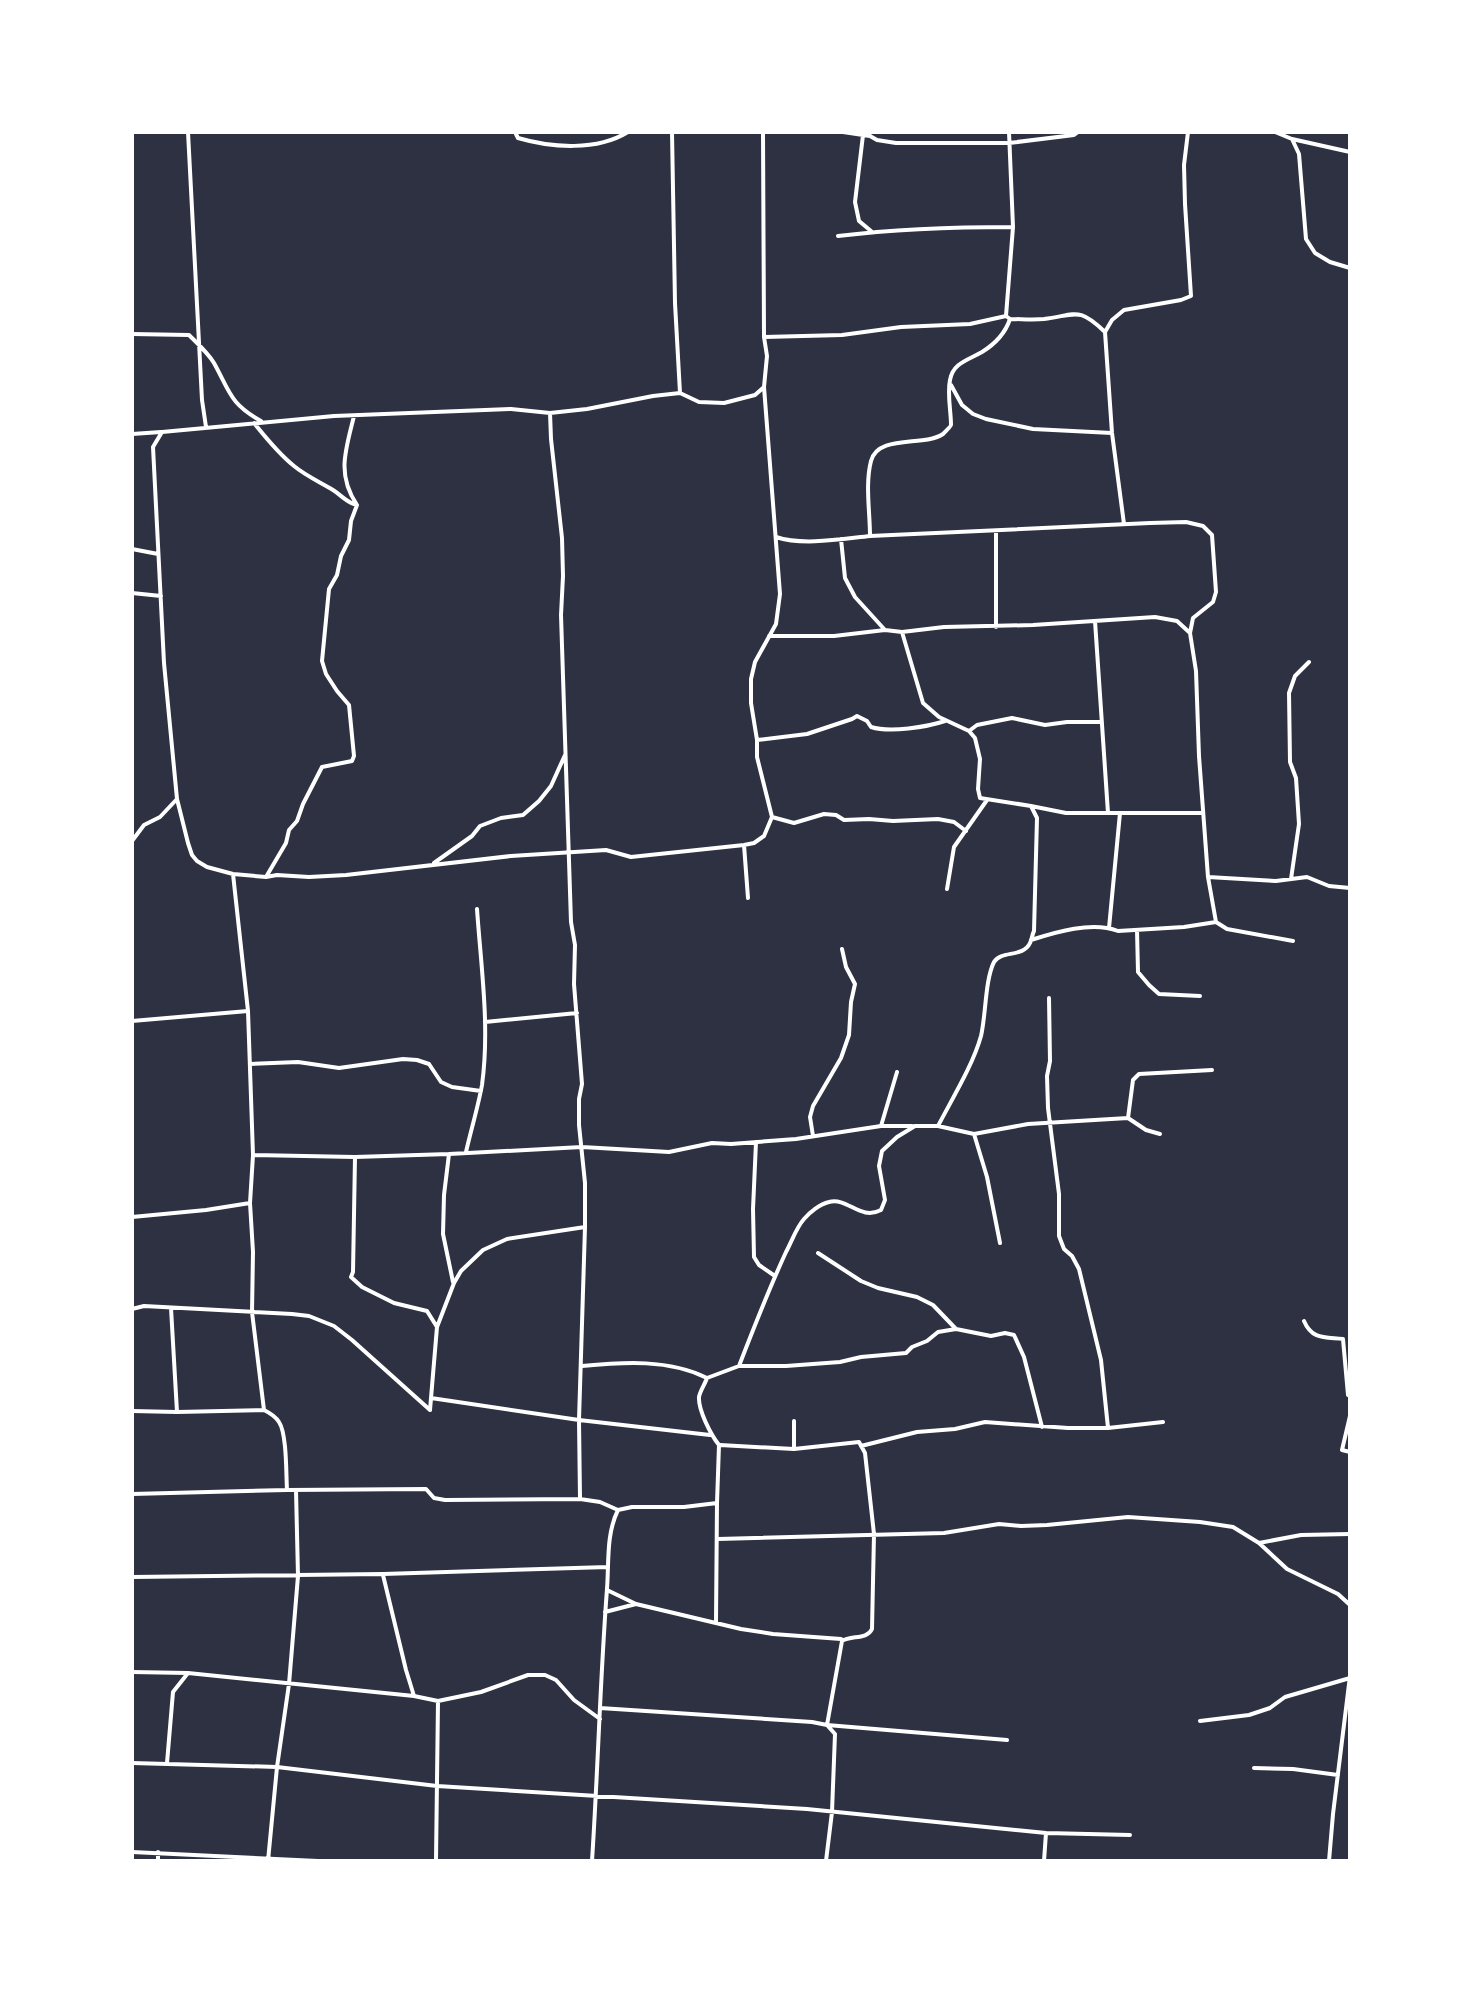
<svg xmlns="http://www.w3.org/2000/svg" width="1482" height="1993" viewBox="0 0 1482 1993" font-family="Lora,serif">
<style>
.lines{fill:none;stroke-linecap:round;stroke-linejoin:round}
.minor{stroke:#fff;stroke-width:4}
</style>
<rect width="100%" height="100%" fill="#2d3142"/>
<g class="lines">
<path class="minor" d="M188,132L202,400L206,427
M515,132L518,138C552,148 597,151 628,132
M672,132L675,303L680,393L699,402L724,403L755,395L764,387L767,356L764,337L763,132
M843,132L863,135
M868,132L870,136L877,140L896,143H1009L1074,135L1078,132
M1275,132L1292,139L1299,154L1306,239L1315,253L1330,262L1350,268
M870,136L863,135L855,202L859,221L871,231
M1292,139L1350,152
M838,236C896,229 954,227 1013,227
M1010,319C1021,319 1033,320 1044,319C1076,315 1078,306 1105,332
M132,334L189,335C197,343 208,353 214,363C230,392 230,404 261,421
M764,337L842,335L901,327L970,324L1006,316
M951,385L962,405L973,414L986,419L1033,429L1112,433
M680,393L653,396L587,409L550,413L511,409L334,416L162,432L153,447L164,663L177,799L188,843L192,855L197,861L207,867L233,874L266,877L277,875L309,877L346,875L511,856L606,850L631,857L744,845L754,843L764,836L772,817L757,757V740L751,703V679L755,662L776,624L780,594L764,387
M550,413L551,439L562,538L563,576L561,615L571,922L575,945L574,984L582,1084L579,1099V1125L585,1183V1227L579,1420L580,1499
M254,423C266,438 279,454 294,466C306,476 320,482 333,490C341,495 345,501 354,504
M132,434L161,432
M1124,524L1112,433L1105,332L1112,320L1124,310L1181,300L1191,296L1185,204L1184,165L1188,132
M870,536C870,512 865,484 871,461C878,434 924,447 943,434C944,433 951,426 951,425C951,411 947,394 950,380C953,363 968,360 982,352C995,344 1005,334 1010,319L1006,316L1013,227L1009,132
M776,537C803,546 842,539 870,536L1150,523L1186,522L1203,526L1212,535L1216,592L1213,602L1193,618L1190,633
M841,539L845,578L855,597L885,630
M132,549L158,554
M132,593L161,596
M1095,621L1108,813
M996,627V531
M902,632L923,703L939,717L969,731L975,738L980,759L978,789L980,798L1031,806L1037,818L1034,931C1032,935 1032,939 1030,943C1023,958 1001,950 994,962C985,980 986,1015 981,1036C973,1065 952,1099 938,1126
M769,636H834L885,630L902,632L944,627L1033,625L1155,617L1177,621L1190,633L1196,671L1199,756L1208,877L1216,922
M969,731L977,725L1012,718L1045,725L1067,722H1102
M757,740L807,734L852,719L857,716L867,721L871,727C890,733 927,727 945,721
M1031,806L1066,813H1203
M772,817L794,823L824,814L836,815L844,820L869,819L893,821L938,819L954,822L966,831
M132,841L144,825L160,817L177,799
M744,845L748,898
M434,863L472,836L480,826L501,818L523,815L539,801L551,786L565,755
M233,874L248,1011L253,1155L250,1203L253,1252L252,1312L264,1410
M266,877L286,843L289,830L297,821L303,804L322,767L352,761L354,756L349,705L337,691L326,674L322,661L329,589L337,575L341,556L349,540L351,521L357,505C336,474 346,449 354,416
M1208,877L1276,881L1307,877L1329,886L1350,888
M1291,879L1299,824L1296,778L1290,762L1289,693L1295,676L1309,662
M947,889L954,847L987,800
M1109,928L1120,813
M1137,930L1138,972L1149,985L1159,994L1200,996
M1031,940C1056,932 1092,921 1118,931L1184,927L1216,922L1227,929L1293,941
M1049,998L1050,1061L1047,1076L1048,1108L1059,1194V1236L1064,1249L1072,1256L1079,1269L1101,1360L1108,1428
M132,1021L248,1011
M485,1022L577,1013
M250,1064L298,1062L339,1068L403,1059L417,1060L429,1064L441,1082L452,1087L481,1091
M1128,1118L1133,1080L1139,1074L1212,1070
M881,1126L897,1072
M974,1134L987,1177L1000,1243
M813,1136L810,1117L813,1106L841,1058L849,1035L851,1002L855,984L846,967L842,949
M756,1142L753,1209L754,1257L759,1265L775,1276
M466,1152C471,1130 478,1107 482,1085C490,1027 481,967 477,909
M449,1154L444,1195L443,1234L453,1282
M253,1155L355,1157L449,1154L582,1147L669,1152L712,1143L731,1144L796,1139L881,1126H912
M355,1157L353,1272L351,1277L362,1287L394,1303L427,1311L437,1327
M132,1217L206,1210L250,1203
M818,1253L861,1281L878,1288L917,1297L933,1305L956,1329L991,1336L1005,1333L1014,1335L1024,1357L1042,1427
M171,1308L177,1412
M132,1309L144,1306L292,1314L309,1316L334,1326L352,1340L430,1410
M1304,1321C1312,1340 1325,1337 1343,1339L1348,1395L1350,1396
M582,1366C624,1362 669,1359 707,1378
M739,1366H786L840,1362L861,1357L906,1353L912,1347L927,1341L938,1332L956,1329
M431,1398L579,1420L710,1435
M430,1410L437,1327L454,1283L461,1271L483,1250L507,1239L585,1227
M132,1411L177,1412L264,1410C270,1413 276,1417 279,1422C287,1434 286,1474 287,1490
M1350,1416L1342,1450L1350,1452
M794,1421V1449
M720,1445L794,1449L859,1442L865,1453L874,1534L872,1629C867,1640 851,1635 842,1641L827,1725L1007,1740
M861,1446L917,1432L955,1429L985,1422L1068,1428H1108L1163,1422
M132,1494L287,1490L426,1489L434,1498L445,1500L580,1499L600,1502L618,1510
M718,1539L944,1533L999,1524L1021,1526L1047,1525L1128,1517L1200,1522L1233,1527L1259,1543L1287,1569L1338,1594L1350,1605
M1259,1543L1301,1535L1350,1534
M383,1575L406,1670L414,1696
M132,1577L383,1574L608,1567
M607,1590L636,1604
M605,1612L636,1604L741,1629L773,1634L841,1639
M716,1622L717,1503
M132,1672L188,1673L414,1696L438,1701L481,1692L528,1675H545L556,1680L574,1700L600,1719
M600,1708L812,1722L827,1725L835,1734L832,1812L826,1861
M1200,1721L1249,1715L1270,1708L1285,1697L1350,1678
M132,1763L277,1767L437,1786L807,1809L1046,1833L1130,1835
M167,1763L173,1692L188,1673
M1254,1768L1293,1769L1338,1775
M132,1852L318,1861
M158,1861V1852
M268,1861L277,1767L289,1684L298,1576L296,1490
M436,1861L438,1701
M592,1861C598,1770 600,1680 607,1589C609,1563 606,1534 618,1510L632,1507H684L717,1503L719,1445C711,1435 698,1410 699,1397C700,1391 705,1384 707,1378L739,1366C754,1327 769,1289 786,1252C792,1241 796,1228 804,1219C810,1212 820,1204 829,1202C848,1197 860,1221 881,1210L885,1200L879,1166L882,1151L897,1137L915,1126H938L974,1134L1028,1124L1128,1118L1146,1130L1160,1134
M1044,1861L1046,1833
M1329,1861L1333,1814L1350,1676"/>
</g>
<rect width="1482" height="1993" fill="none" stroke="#ffffff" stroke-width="268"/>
</svg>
